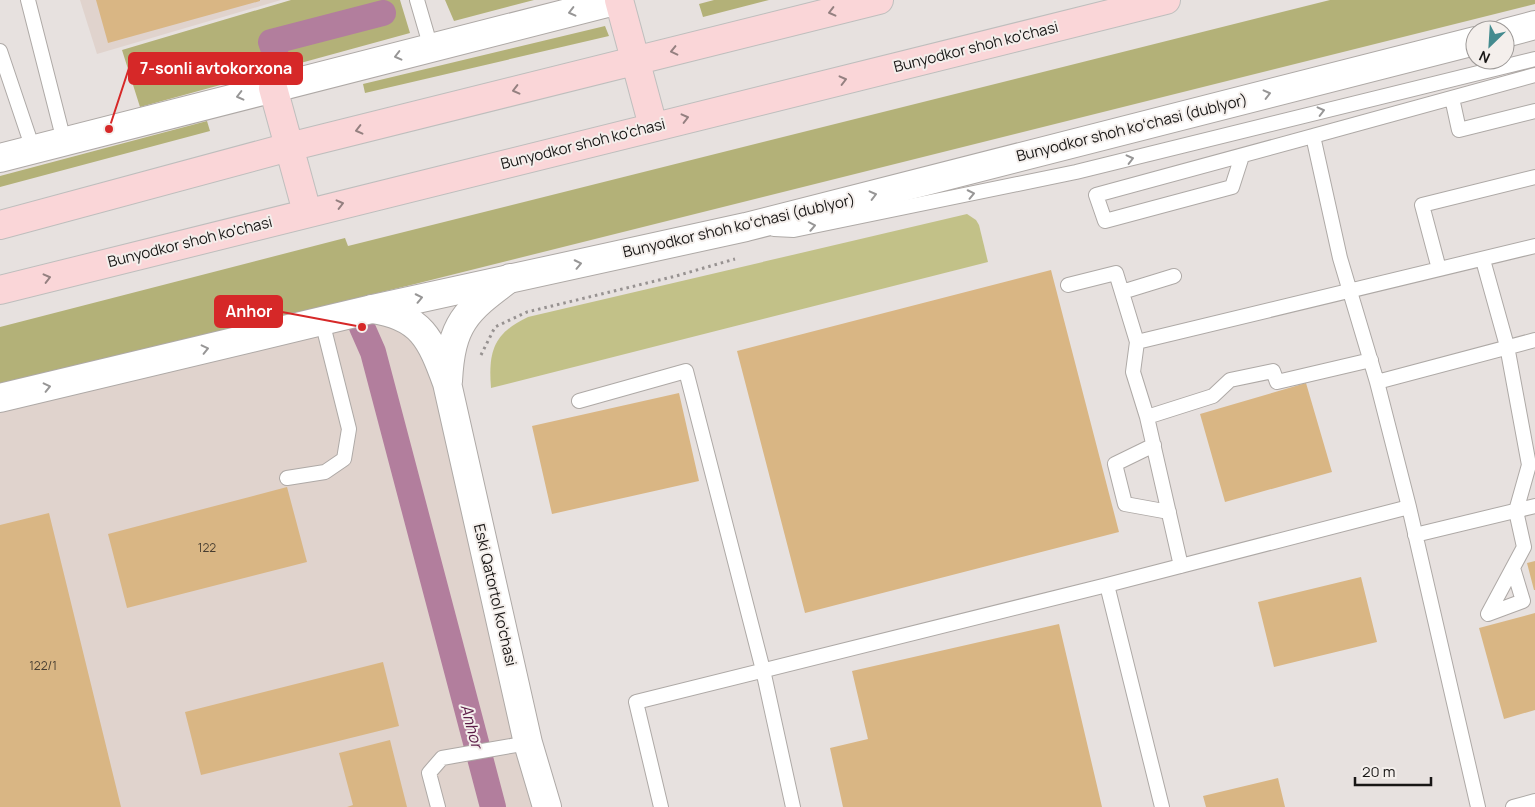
<svg xmlns="http://www.w3.org/2000/svg" width="1535" height="807" viewBox="0 0 1535 807" font-family="Manrope,sans-serif">
<style>
.built{fill:#e0d3cd}
.green{fill:#c2c188}
.forest{fill:#b3b178}
.lines{fill:none;stroke-linecap:round;stroke-linejoin:round}
.canal{stroke:#b27e9d;stroke-width:26}
.building{fill:#d9b684}
.service-casing{stroke:#aea9a6;stroke-width:16}
.minor-casing{stroke:#aea9a6;stroke-width:30}
.tertiary-casing{stroke:#aea9a6;stroke-width:30}
.primary-casing{stroke:#bebebd;stroke-width:30}
.path{stroke:#979291;stroke-width:3;stroke-dasharray:2.5 4;stroke-linecap:butt}
.service{stroke:#fff;stroke-width:14}
.minor{stroke:#fff;stroke-width:28}
.tertiary{stroke:#fff;stroke-width:28}
.primary{stroke:#fad6d8;stroke-width:28}
.oneway{stroke:#979696}
.oneway2{stroke:#948080}
.labels{text-anchor:middle;stroke-width:4;stroke-linejoin:round;paint-order:stroke}
.number-label{font-size:12px;fill:#483e31}
.street-label{font-size:15px;fill:#181615;stroke:#f4efec}
.water-label{font-size:16px;font-style:italic;fill:#5d1d48;stroke:#f4efec}
.leader{fill:none;stroke:#d62828;stroke-width:2}
.callout-dot{fill:#d62828;stroke:#f4efec;stroke-width:2}
.callout{fill:#d62828;stroke:#d62828;stroke-width:2}
.callout-label{font-size:16px;text-anchor:middle;font-weight:bold;fill:#fff}
</style>
<rect width="100%" height="100%" fill="#e7e1df"/>
<path class="built" d="M80,0H281L97,54Z
M372,309L420,330L547,807H0V398Z"/>
<path class="green" d="M967,214L976,220L979,225L988,262L491,388C488,351 494,333 528,317Z"/>
<path class="forest" d="M291,0H400L410,33L140,107L122,50Z
M445,0H534L454,21Z
M714,0H769L703,17L699,4Z
M1330,0H1535V4L415,284L0,384V327L345,238L348,246Z
M605,26L609,36L365,93L363,84Z
M207,121L210,131L0,187V176Z"/>
<g class="lines">
<path class="canal" d="M277,59L271,42L383,13
M362,327L373,352L493,807"/>
</g>
<path class="building" d="M96,0H260V1L108,43Z
M1051,270L1119,532L805,613L737,351Z
M1306,383L1332,472L1225,502L1200,414Z
M679,393L699,481L552,514L532,426Z
M287,487L307,562L127,608L108,534Z
M49,513L121,807H0V525Z
M1535,561V590H1534L1527,563Z
M1361,577L1377,642L1274,667L1258,602Z
M1535,613V710L1504,719L1479,628Z
M1059,624L1102,807H843L830,748L868,739L852,671Z
M383,662L399,726L201,775L185,712Z
M390,740L407,807H347L353,805L339,753Z
M1278,778L1285,807H1206L1203,796Z"/>
<g class="lines">
<g class="service-casing">
<path id="service" d="M28,0L64,141
M417,0L431,48
M0,51L33,149
M1535,75L1313,136L1340,258L1377,382L1535,340
M1452,98L1459,130L1535,111
M1242,156L1232,187L1105,221L1096,195L1313,136
M774,229L794,230L1076,172L1535,59
M1483,260L1507,346L1529,465L1516,511L1524,547L1488,614L1523,601L1513,568
M1439,269L1422,205L1535,177
M1068,285L1116,273L1137,342L1535,246
M1122,292L1174,276
M1137,342L1133,372L1147,417L1213,396L1230,380L1273,371L1277,382L1371,360
M1377,382L1409,507
M579,401L686,371L763,670L793,807
M1147,417L1181,566
M1154,445L1115,464L1125,504L1169,512
M287,478L325,472L344,459L349,429L322,321
M1415,535L1535,506
M1107,585L1162,807
M438,807L429,773L442,758L528,743
M661,807L636,702L1107,585L1409,507L1478,807
M1513,807L1535,801"/>
</g>
<g class="minor-casing">
<path id="minor" d="M372,309C421,316 431,339 447,383L528,743L547,807
M448,381C451,324 465,311 510,278"/>
</g>
<g class="tertiary-casing">
<path id="tertiary" d="M1505,33L1535,25
M0,158L619,0
M0,398L372,309L746,227L1475,41"/>
</g>
<g class="primary-casing">
<path id="primary" d="M619,0L653,126
M273,88L307,212
M0,225L289,147L879,0
M0,290L1166,0"/>
</g>
<path class="path" d="M481,355L495,327L527,312L676,276L735,259"/>
<use href="#service" class="service"/>
<use href="#minor" class="minor"/>
<use href="#tertiary" class="tertiary"/>
<use href="#primary" class="primary"/>
</g>
<defs><path id="oneway-chevron" d="M-2-3.5L2.5 0L-2 3.5" fill="none" stroke-width="1.6" stroke-linecap="round" stroke-linejoin="round" transform="scale(1.25)"/></defs>
<g class="oneway">
<use href="#oneway-chevron" transform="translate(572 12) rotate(166)"/>
<use href="#oneway-chevron" transform="translate(398 56) rotate(166)"/>
<use href="#oneway-chevron" transform="translate(1267 94) rotate(-14)"/>
<use href="#oneway-chevron" transform="translate(240 96) rotate(166)"/>
<use href="#oneway-chevron" transform="translate(1321 111) rotate(-14)"/>
<use href="#oneway-chevron" transform="translate(1130 159) rotate(-14)"/>
<use href="#oneway-chevron" transform="translate(971 194) rotate(-12)"/>
<use href="#oneway-chevron" transform="translate(873 195) rotate(-14)"/>
<use href="#oneway-chevron" transform="translate(812 226) rotate(-11)"/>
<use href="#oneway-chevron" transform="translate(578 264) rotate(-12)"/>
<use href="#oneway-chevron" transform="translate(419 298) rotate(-12)"/>
<use href="#oneway-chevron" transform="translate(205 349) rotate(-13)"/>
<use href="#oneway-chevron" transform="translate(47 387) rotate(-13)"/>
</g>
<g class="oneway2">
<use href="#oneway-chevron" transform="translate(832 12) rotate(166)"/>
<use href="#oneway-chevron" transform="translate(674 51) rotate(167)"/>
<use href="#oneway-chevron" transform="translate(843 80) rotate(-14)"/>
<use href="#oneway-chevron" transform="translate(516 90) rotate(166)"/>
<use href="#oneway-chevron" transform="translate(685 118) rotate(-14)"/>
<use href="#oneway-chevron" transform="translate(359 130) rotate(166)"/>
<use href="#oneway-chevron" transform="translate(340 204) rotate(-14)"/>
<use href="#oneway-chevron" transform="translate(47 278) rotate(-14)"/>
</g>
<g class="labels">
<g class="number-label">
<text x="207" y="552">122</text>
<text x="43" y="670">122/1</text>
</g>
<g class="street-label">
<text transform="translate(976 47) rotate(-14)" y="5">Bunyodkor shoh ko'chasi</text>
<text transform="translate(1132 128) rotate(-14)" y="5">Bunyodkor shoh koʻchasi (dublyor)</text>
<text transform="translate(583 144) rotate(-14)" y="5">Bunyodkor shoh ko'chasi</text>
<text transform="translate(739 226) rotate(-13)" y="5">Bunyodkor shoh koʻchasi (dublyor)</text>
<text transform="translate(190 242) rotate(-14)" y="5">Bunyodkor shoh ko'chasi</text>
<text transform="translate(495 595) rotate(77)" y="5">Eski Qatortol ko'chasi</text>
</g>
<g class="water-label">
<text transform="translate(472 726) rotate(75)" y="6">Anhor</text>
</g>
</g>
<path class="leader" d="M109 129L129 68M362 327L282 312"/>
<g class="callout-dot">
<circle cx="109" cy="129" r="5"/>
<circle cx="362" cy="327" r="5"/>
</g>
<g class="callout">
<rect x="129" y="53" width="173" height="31" rx="5"/>
<rect x="215" y="296" width="67" height="31" rx="5"/>
</g>
<g class="callout-label">
<text x="216" y="74">7-sonli avtokorxona</text>
<text x="249" y="317">Anhor</text>
</g>
<g transform="translate(1490 45) rotate(205)"><circle r="24" fill="#f4efec" stroke="#9c9896"/>
<path d="M0-4L9 19L0 12L-9 19Z" fill="#448b8f"/>
<text y="-8" font-size="14" font-weight="bold" text-anchor="middle" fill="#181615">N</text>
</g>
<path d="M1355 777v8h76v-8" fill="none" stroke="#181615" stroke-width="2.5"/>
<text x="1362" y="777" font-size="15" fill="#181615" stroke="#f4efec" stroke-width="4" paint-order="stroke">20 m</text>
</svg>
